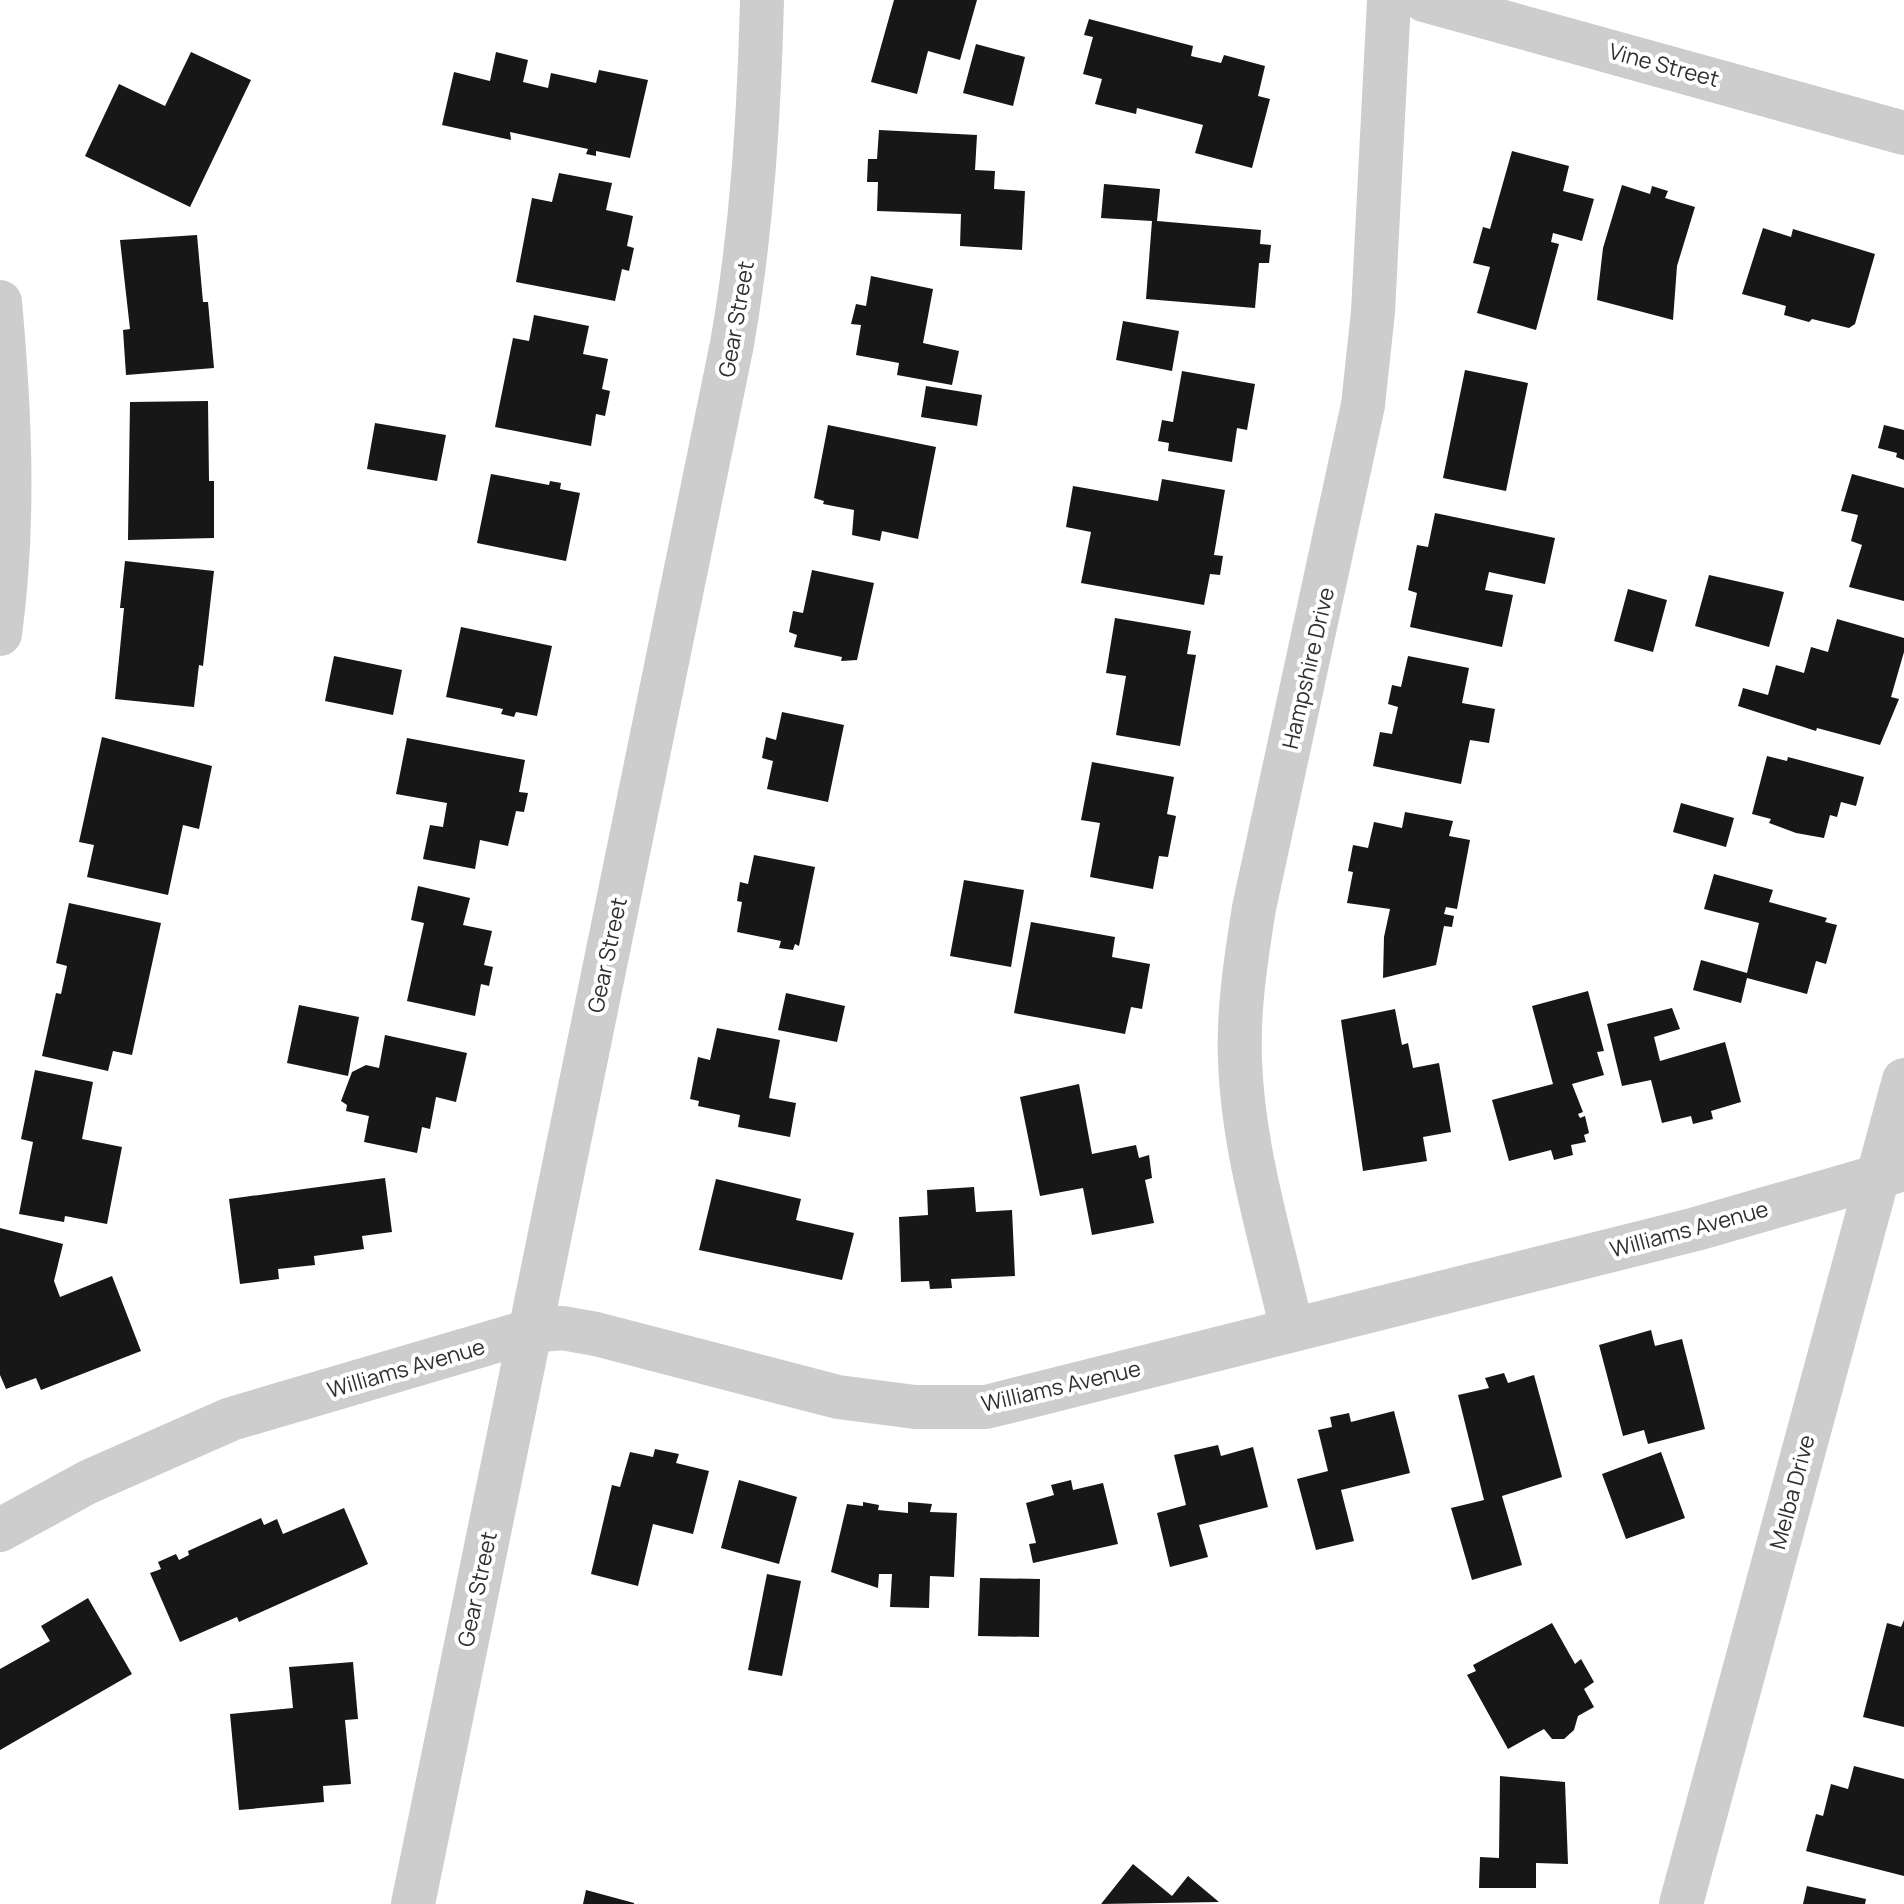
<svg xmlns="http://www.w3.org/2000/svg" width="1904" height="1904" viewBox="0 0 1904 1904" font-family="Manrope,sans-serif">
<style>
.building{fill:#171717}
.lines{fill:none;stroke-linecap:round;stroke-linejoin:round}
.minor{stroke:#cdcdcd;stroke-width:44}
.labels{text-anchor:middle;stroke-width:8;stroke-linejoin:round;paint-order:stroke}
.street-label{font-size:22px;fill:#303030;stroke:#fff}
</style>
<rect width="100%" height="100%" fill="#fff"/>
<path class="building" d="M894,0H977L960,60L928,51L917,94L871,82Z
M1089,19L1193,46L1191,56L1221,63L1224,55L1265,66L1258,96L1270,99L1252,168L1195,153L1203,125L1137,108L1136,114L1095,104L1102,79L1083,74L1093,37L1084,35Z
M976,44L1025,57L1013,106L963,93Z
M191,52L251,80L190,207L85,156L119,84L165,106Z
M496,52L528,60L523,82L548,88L551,73L596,83L599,70L648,80L630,158L596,151V156L586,154L588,149L510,132L511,140L442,125L454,72L490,81Z
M879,130L977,135L975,170L995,171L994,189L1025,191L1022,250L960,246L961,214L877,211L878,182H867L868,159H877Z
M1512,151L1569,166L1563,191L1594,199L1582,241L1553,233L1551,242L1559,244L1536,330L1477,313L1490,267L1473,263L1483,227L1490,229Z
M559,173L612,183L606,210L633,216L627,246L634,248L629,271L622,269L615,301L516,282L532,198L552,202Z
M1104,184L1160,189L1157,221L1261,230L1260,244L1271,245L1269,263H1259L1255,308L1146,299L1152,221L1101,218Z
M1622,185L1650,194L1652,186L1668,191L1665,198L1695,207L1677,266L1673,320L1597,300L1603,248Z
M1763,228L1791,237L1793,229L1875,254L1855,324L1849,328L1812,319L1809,322L1784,315L1786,306L1742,294Z
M197,235L203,302H208L214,368L126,375L123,330L130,329L120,240Z
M871,276L933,289L923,343L959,351L952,385L897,375L899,363L856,355L861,325L851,324L856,304L866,306Z
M534,315L589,326L583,354L608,359L602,389L610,391L605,416L596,414L591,446L495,427L513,338L529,341Z
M1123,321L1179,331L1172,371L1116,360Z
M1465,370L1528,383L1506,491L1443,478Z
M1182,371L1255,384L1247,430L1237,428L1232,462L1168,451L1169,443L1158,441L1162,420L1173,422Z
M926,386L982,395L977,426L921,417Z
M208,401L209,481H214V538L128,540L130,402Z
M375,423L446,435L437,481L367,469Z
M828,425L936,447L918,539L882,531L880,541L852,535L854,510L823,504L824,501L814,498Z
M1884,425L1904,430V460L1896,457L1897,453L1878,448Z
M491,474L549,485L550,481L561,483L560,489L580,493L566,561L477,543Z
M1852,474L1904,488V601L1849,587L1862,545L1851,541L1858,515L1841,511Z
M1162,479L1225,490L1214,555L1223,556L1220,575L1210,574L1204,605L1081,583L1091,532L1066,527L1073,486L1158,501Z
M1435,513L1555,538L1545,584L1489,572L1485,590L1513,595L1502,647L1410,627L1417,593L1408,590L1417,545L1428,547Z
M125,561L214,571L203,666L199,665L194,707L115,699L124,608H120Z
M812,570L874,583L857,660L841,661L842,657L794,647L797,635L789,632L793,611L803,613Z
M1709,575L1784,592L1769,647L1695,626Z
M1628,589L1667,600L1653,652L1614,641Z
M1115,618L1191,631L1187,654L1196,655L1180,746L1116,735L1126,676L1106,673Z
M1837,619L1904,638V652L1891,697L1899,699L1880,745L1817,728L1816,731L1738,706L1743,688L1768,695L1776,665L1804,673L1811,647L1828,652Z
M461,627L552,646L537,716L516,712L514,717L501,714L503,709L446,697Z
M334,656L402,670L393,715L325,701Z
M1408,656L1469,668L1462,703L1495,709L1489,743L1470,740L1461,784L1373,766L1380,732L1392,734L1398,707L1388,704L1392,685L1401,687Z
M782,712L844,725L828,802L767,789L773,761L762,758L766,737L776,740Z
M102,737L212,766L199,829L183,825L168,895L87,877L94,845L79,842Z
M407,738L525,760L519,792L528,793L524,812L516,811L508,846L480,840L475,869L423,859L430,825L443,827L447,803L396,794Z
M1767,756L1787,761L1788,757L1864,777L1856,806L1841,802L1837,817L1830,815L1824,838L1796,833L1769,823L1771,819L1752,814Z
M1092,762L1174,777L1167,814L1176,816L1168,857L1159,856L1153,889L1090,877L1100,823L1081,820Z
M1681,803L1734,818L1726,847L1673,832Z
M1405,812L1453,821L1449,836L1470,840L1457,909L1446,907L1444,914L1454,916L1452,927L1444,926L1436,965L1383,978L1384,937L1390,909L1347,903L1353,872L1348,871L1353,845L1368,848L1374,822L1402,828Z
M754,855L815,867L799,946L795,944L793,950L779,948L781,941L737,932L742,902L737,901L740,882L748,884Z
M1714,874L1773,890L1769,902L1827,918L1825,922L1837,925L1826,964L1816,961L1807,994L1747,978L1741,1003L1693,990L1701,960L1747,973L1759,923L1704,909Z
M964,880L1024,890L1011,967L950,956Z
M418,886L470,898L463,925L492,931L484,965L493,967L489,986L481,984L475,1016L407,1001L424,923L411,920Z
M69,903L161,923L132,1055L113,1051L108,1071L42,1056L56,993L61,994L67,966L56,963Z
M1031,922L1115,937L1112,957L1150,964L1142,1009L1131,1007L1125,1034L1014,1013Z
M1588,991L1604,1051L1597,1052L1604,1075L1572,1084L1583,1112L1578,1114L1580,1118L1585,1116L1589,1133L1584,1135L1586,1142L1571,1145L1573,1155L1554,1160L1551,1150L1509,1161L1492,1100L1553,1084L1532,1006Z
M786,993L845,1006L837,1042L778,1030Z
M299,1005L359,1017L348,1076L287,1063Z
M1672,1008L1680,1029L1654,1037L1660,1061L1725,1042L1741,1102L1711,1111L1713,1119L1693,1124L1691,1116L1662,1123L1651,1080L1622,1086L1607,1024Z
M1395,1009L1402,1045L1408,1043L1413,1068L1439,1063L1451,1132L1423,1137L1427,1161L1363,1171L1341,1020Z
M717,1028L780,1040L769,1098L796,1103L790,1137L738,1127L740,1115L698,1106L699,1101L690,1099L698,1057L710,1060Z
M385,1035L467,1053L456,1102L436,1097L430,1129L422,1127L417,1153L364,1142L369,1116L346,1111L347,1105L341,1101L352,1072L366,1065L379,1068Z
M35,1070L93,1082L82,1139L122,1147L107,1224L65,1216L64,1222L19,1214L33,1142L21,1139Z
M1079,1084L1092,1154L1136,1145L1139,1158L1149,1155L1152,1178L1145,1180L1154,1223L1092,1235L1083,1188L1040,1196L1020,1097Z
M385,1178L392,1232L362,1236L364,1249L314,1256L315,1265L278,1269L279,1279L240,1284L229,1199Z
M716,1179L801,1199L796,1220L854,1233L842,1280L699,1250Z
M974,1187L976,1212L1012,1210L1015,1276L951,1279L952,1288L930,1289L929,1281L901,1282L899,1217L928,1215L927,1190Z
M0,1228L63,1244L54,1281L60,1297L112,1276L141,1351L41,1390L36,1378L6,1389L0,1375Z
M1651,1330L1655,1346L1682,1339L1705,1429L1648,1444L1644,1430L1623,1436L1599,1345Z
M1504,1373L1508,1383L1534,1375L1562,1477L1502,1496L1522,1565L1472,1580L1451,1508L1484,1500L1458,1395L1489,1388L1485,1378Z
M1394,1411L1410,1473L1341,1490L1354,1541L1316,1550L1297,1479L1328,1471L1318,1430L1332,1427L1330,1417L1349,1413L1351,1422Z
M1218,1445L1221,1456L1253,1447L1268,1507L1199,1525L1208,1557L1170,1567L1157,1513L1186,1505L1174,1455Z
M655,1449L679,1454L676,1463L709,1471L693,1534L653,1524L638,1586L591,1574L612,1485L620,1487L630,1452L653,1457Z
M1661,1452L1685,1518L1626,1539L1602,1474Z
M739,1480L797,1497L779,1564L721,1548Z
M1071,1480L1073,1490L1103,1483L1118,1544L1033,1563L1029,1544L1036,1543L1026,1503L1054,1495L1051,1485Z
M863,1502L879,1505L878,1510L908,1513V1502L932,1504L930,1512L957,1513L954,1577L930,1576L929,1608L890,1607L892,1574H879L878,1588L831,1572L847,1504L863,1506Z
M344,1508L368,1564L239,1622L237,1617L180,1642L150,1573L161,1569L158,1562L176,1554L179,1560L189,1555L188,1551L261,1518L264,1525L277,1519L283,1534Z
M767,1574L801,1581L782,1676L748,1670Z
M980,1578L1040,1579L1039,1637L978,1636Z
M88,1598L132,1674L0,1750V1669L50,1641L41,1626Z
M1904,1620V1727L1863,1717L1887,1623L1901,1627Z
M1552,1623L1575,1664L1581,1659L1594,1682L1584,1689L1594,1707L1578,1716L1574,1730L1564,1739H1552L1544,1729L1508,1749L1467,1675L1476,1671L1473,1665Z
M353,1662L358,1719L345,1720L351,1784L323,1786L324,1802L239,1810L230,1714L293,1708L289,1667Z
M1854,1766L1904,1779V1876L1806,1851L1816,1814L1823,1816L1831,1784L1848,1789Z
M1500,1776L1565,1782L1568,1864L1536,1863V1888H1479L1480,1857L1499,1858Z
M1133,1864L1172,1896L1188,1876L1219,1902L1101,1904Z
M1807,1886L1866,1899L1865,1904H1803Z
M586,1890L634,1903V1904H583Z"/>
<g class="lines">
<path class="minor" d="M1424,0L1904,133
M0,302C10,413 15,523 0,634
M1292,1330C1272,1242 1243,1151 1240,1060C1238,1008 1246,959 1254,908L1363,405L1373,312L1389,0
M0,1530L88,1482L231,1419L530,1331L562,1328L596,1334L838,1397L915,1407H986L1696,1229L1904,1169
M413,1904L732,344C752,230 759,116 762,0
M1681,1904L1904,1080"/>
</g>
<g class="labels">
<g class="street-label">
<text transform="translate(1664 65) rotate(15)" y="8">Vine Street</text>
<text transform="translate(736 319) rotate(-80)" y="8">Gear Street</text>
<text transform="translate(1308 668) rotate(-77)" y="8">Hampshire Drive</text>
<text transform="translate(607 955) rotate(-78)" y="8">Gear Street</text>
<text transform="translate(1689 1229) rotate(-15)" y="8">Williams Avenue</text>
<text transform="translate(406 1368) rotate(-16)" y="8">Williams Avenue</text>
<text transform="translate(1061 1386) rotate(-13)" y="8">Williams Avenue</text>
<text transform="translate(1792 1492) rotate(-75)" y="8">Melba Drive</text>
<text transform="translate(477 1589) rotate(-78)" y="8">Gear Street</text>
</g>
</g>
</svg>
